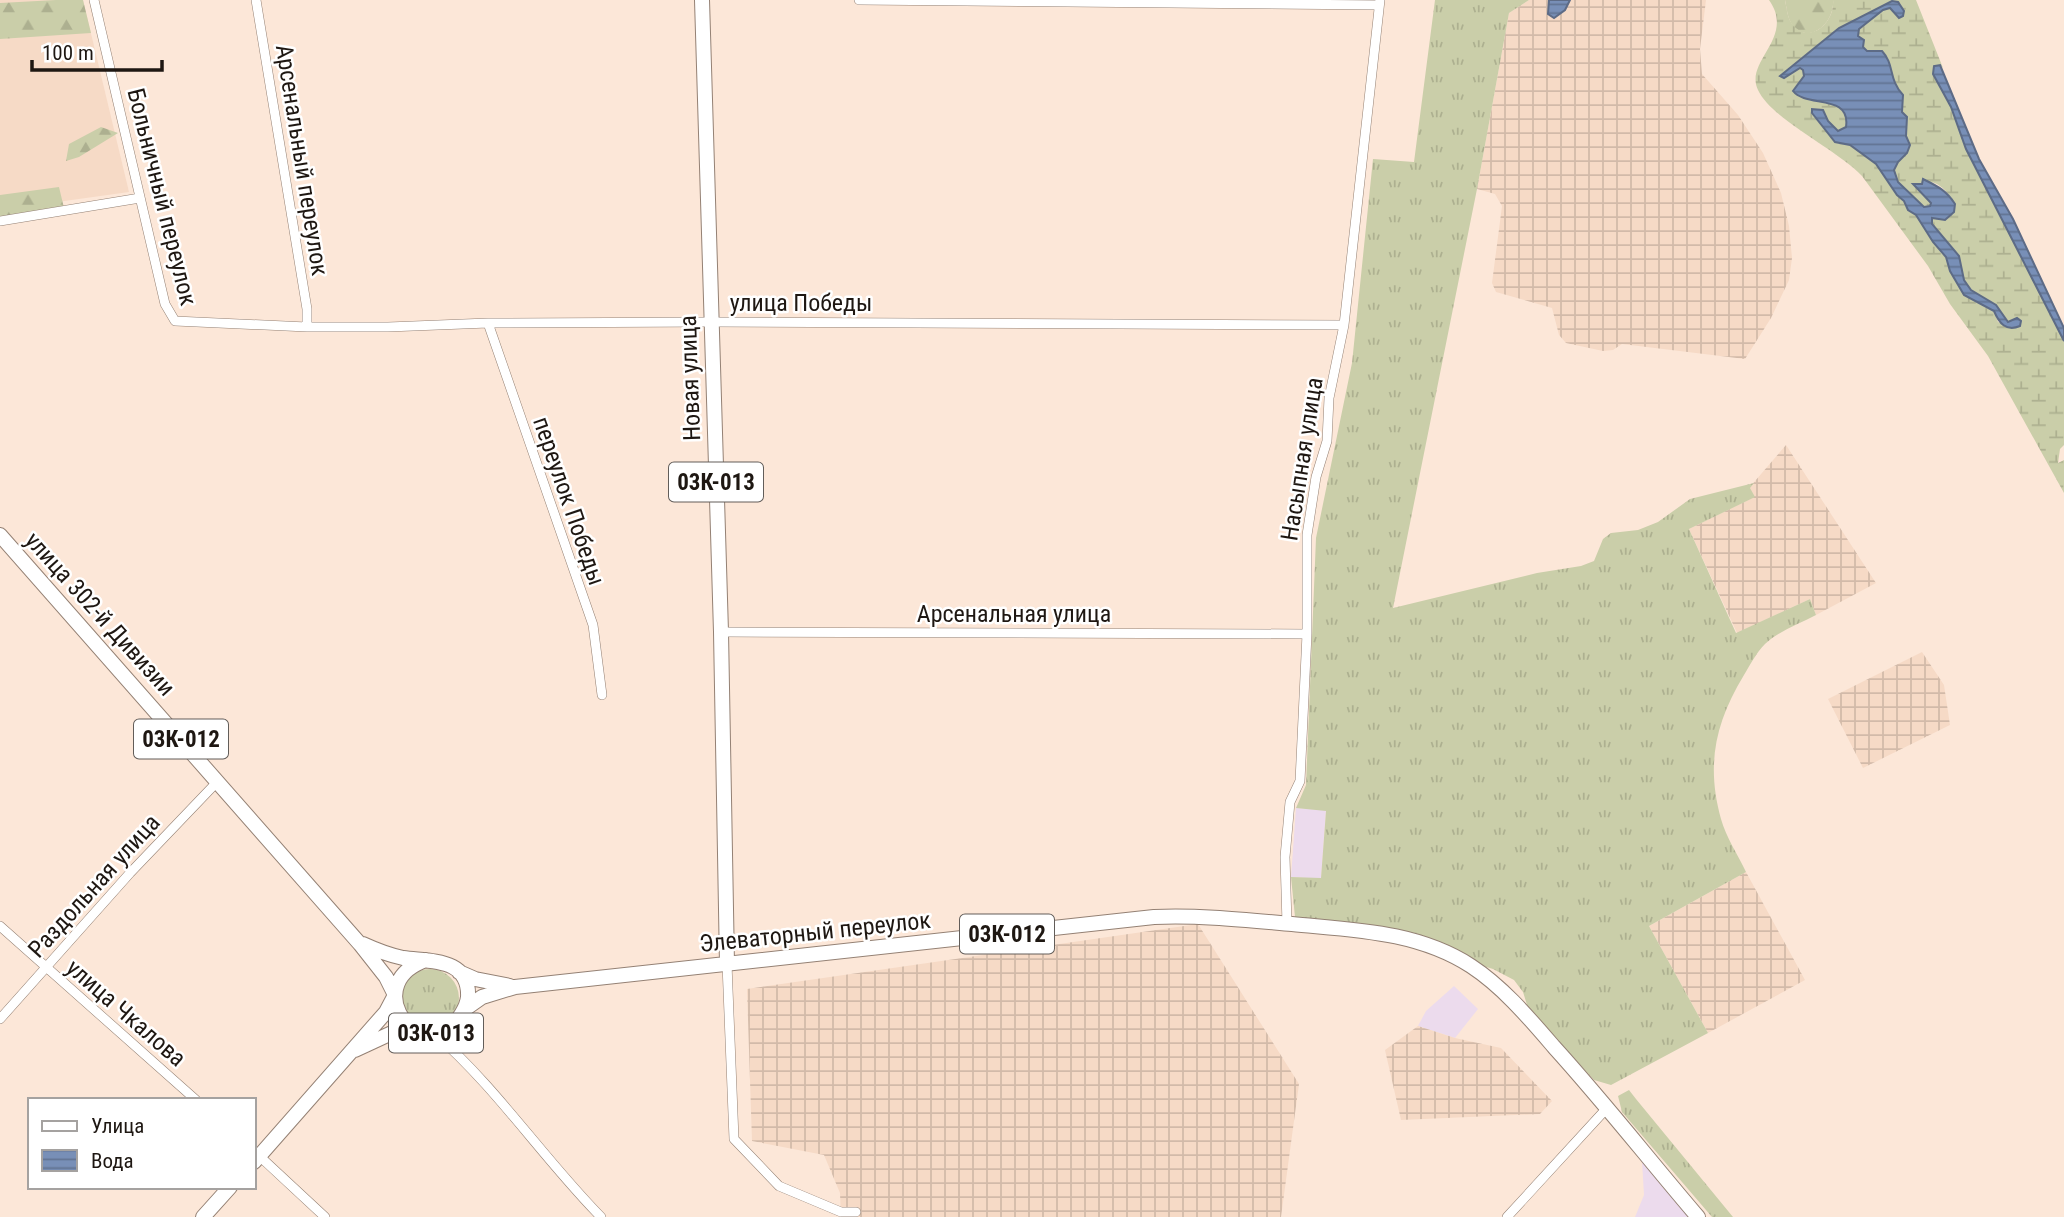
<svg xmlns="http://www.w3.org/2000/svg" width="2064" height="1217" viewBox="0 0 2064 1217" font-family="'Roboto Condensed',sans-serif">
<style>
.commercial{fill:#ecdbed}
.industrial{fill:url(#industrial-grid)}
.built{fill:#f6dac6}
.grass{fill:url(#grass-tufts)}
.forest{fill:url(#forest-firs)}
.wetland{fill:url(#wetland-marsh);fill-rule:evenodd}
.water{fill:url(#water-rules);stroke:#5d6b86;stroke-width:2}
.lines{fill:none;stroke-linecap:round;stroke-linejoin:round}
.minor-casing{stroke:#948174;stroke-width:10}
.primary-casing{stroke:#948174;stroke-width:16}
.minor{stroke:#fff;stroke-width:9}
.primary{stroke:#fff;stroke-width:14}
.labels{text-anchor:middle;stroke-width:5;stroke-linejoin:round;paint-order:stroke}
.shield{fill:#fff;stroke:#625d59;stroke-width:2}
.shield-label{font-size:23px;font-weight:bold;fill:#1e1712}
.street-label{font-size:24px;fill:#1e1712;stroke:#fff}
</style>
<defs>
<pattern id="industrial-grid" width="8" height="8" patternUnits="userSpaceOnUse" patternTransform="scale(1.75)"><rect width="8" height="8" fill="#f6dac6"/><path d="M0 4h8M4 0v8" fill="none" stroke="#d2baa9"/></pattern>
<pattern id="grass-tufts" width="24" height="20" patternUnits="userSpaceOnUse" patternTransform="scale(1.75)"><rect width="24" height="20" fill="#cacea9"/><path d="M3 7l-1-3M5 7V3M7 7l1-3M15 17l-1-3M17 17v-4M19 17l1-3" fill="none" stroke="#adb090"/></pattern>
<pattern id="forest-firs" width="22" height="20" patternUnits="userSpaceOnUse" patternTransform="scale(1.75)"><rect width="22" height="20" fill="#cacea9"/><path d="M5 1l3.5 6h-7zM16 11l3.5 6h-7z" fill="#adb090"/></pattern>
<pattern id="wetland-marsh" width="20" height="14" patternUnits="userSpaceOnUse" patternTransform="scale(1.75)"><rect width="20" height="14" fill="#cacea9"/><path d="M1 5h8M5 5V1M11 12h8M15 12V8" fill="none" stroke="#adb090"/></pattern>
<pattern id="water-rules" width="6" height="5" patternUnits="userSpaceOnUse" patternTransform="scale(1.75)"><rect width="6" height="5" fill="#788fb7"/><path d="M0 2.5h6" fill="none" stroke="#627493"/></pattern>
</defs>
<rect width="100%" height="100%" fill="#fce7d8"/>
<path class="commercial" d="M1296,808L1326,810L1321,879L1291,877Z
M1454,986L1478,1009L1455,1038L1418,1026L1426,1011Z
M1642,1161L1690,1217H1635L1644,1195Z"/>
<path class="industrial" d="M1529,0H1706L1700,49L1702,74L1738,115L1763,153L1781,193L1789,226L1792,258L1789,280L1771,318L1745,359L1622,344L1613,350L1603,351L1566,343L1559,335L1552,308L1496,292L1492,283L1502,206L1495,194L1477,189L1509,13Z
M1786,445L1876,583L1816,615L1810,599L1737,633L1689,529L1754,497L1749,488Z
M1922,652L1944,685L1950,725L1863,768L1828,699Z
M1746,872L1805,980L1708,1033L1649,926Z
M1198,924L1299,1084L1281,1217H841L840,1193L824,1155L752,1141L747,989Z
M1418,1026L1455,1038L1501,1048L1552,1101L1540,1114L1401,1120L1385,1050Z"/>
<path class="built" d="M0,0H83L129,192L0,210Z"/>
<path class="grass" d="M1435,0H1529L1509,13L1477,189L1393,608L1537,573L1581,566L1594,561L1603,539L1611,533L1638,530L1658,522L1690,499L1754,483L1750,488L1755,497L1689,529L1736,633L1810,599L1816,615C1799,624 1779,631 1765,644C1756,653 1750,665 1744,675C1715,723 1706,765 1721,819C1726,837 1738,855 1746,872L1649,926L1708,1033L1611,1085L1594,1080L1528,1008L1523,992L1514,980L1493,969L1483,966L1448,946L1405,931L1295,917L1291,877L1321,878L1326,811L1296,808L1306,785L1316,538L1352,363L1373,159L1414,162Z
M401 998a29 29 0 1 1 58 0a29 29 0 1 1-58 0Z
M1629,1090L1636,1099L1733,1217H1712L1622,1112L1618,1096Z"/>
<path class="forest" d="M56,0H83L91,33L0,39V3Z
M1785,0H1833C1835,23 1810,44 1794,27C1787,19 1787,9 1785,0Z
M101,127L118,133L79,157L66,161L69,144Z
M59,187L64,208L0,219V195Z"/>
<path class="wetland" d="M1769,0H1785C1787,9 1787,19 1794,26C1810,44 1835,23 1833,0H1916L1943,68L1940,65L1933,74L1951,107L1966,149L2064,341V445L2060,449L2058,463L2064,460V493L1988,356L1950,304L1928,266L1862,176C1837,149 1771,119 1758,90C1744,61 1796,38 1769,0ZM1898,2L1899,18L1890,8L1883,10L1859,29C1858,38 1861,46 1868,51L1876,50L1893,82L1903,96L1902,112L1907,117L1906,136L1909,145L1907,153L1898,162L1894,170L1898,182L1924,207H1930L1931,203L1915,184C1919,184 1923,182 1927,182C1940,181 1949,194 1955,204L1931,218L1932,224L1959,256L1964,280L1971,290L1996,305L2008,322L2012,321L2016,328L1998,322L1994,311L1964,295L1950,271L1946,257L1933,242L1916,215L1908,210L1904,201L1897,195L1876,164L1850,145L1835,142L1823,127L1828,121L1838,131L1846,127C1849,107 1830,102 1815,101C1808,100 1799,94 1793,91L1804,76L1803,70L1799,68L1781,77L1839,28Z"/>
<path class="water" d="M1549,0H1570L1565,10L1554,18L1548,14Z
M1892,1L1898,2L1904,11L1903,16L1899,18L1890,8L1883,10L1859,29L1858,36L1864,40L1863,47L1867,51H1882C1895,65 1888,79 1903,95L1902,112L1907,117L1906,136L1910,145L1907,153L1898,162L1894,170L1898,182L1924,207L1930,206L1931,203L1913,184H1922L1923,179C1937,186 1946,190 1955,204L1954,212L1945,220L1932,218V224L1959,256L1964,280L1971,290L1996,305L2008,322L2017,318L2021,321L2020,326C2006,332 1999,323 1994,311L1964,295L1950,271L1946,257L1933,242L1916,215L1908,210L1904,201L1897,195L1876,164L1850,145L1835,142L1812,113V109L1823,110L1828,121L1838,131L1846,127C1851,93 1806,108 1793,91L1804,76L1803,70L1800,68L1784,78L1780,76L1839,28Z
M1940,65L1979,159L2013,219L2064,328V341L1966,149L1951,107L1933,74L1934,66Z"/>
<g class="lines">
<g class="minor-casing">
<path id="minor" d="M94,0L165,304L175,321L307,327H388L488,323L710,322L1344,325
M256,0L307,309V327
M859,0L1379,5
M0,221L140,198
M488,323L593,625L602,695
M721,632L1307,634
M1287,924L1285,857L1290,802L1300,781L1307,634V535L1316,477L1327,441L1329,398L1344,325L1380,0
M0,926L196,1100
M727,964L734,1139L779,1186L841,1212H856
M0,1019L130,873L218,781
M434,1033C497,1088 543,1158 601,1217
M254,1151L325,1217
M1507,1217L1607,1108"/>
</g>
<g class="primary-casing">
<path id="primary" d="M702,0L721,632L727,964
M0,535L360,944L386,977L395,995L386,1012L254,1162
M363,944C376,950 389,955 403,958C428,962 470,957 468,997C467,1007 458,1022 449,1028C410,1056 363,982 426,960
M459,972L475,979L510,986
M465,1009L482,997L515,987L1154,917C1200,915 1246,920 1292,924C1353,930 1417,931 1471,966C1503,987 1529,1018 1554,1047C1604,1102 1650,1161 1698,1217
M355,1050L396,1031L411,1028
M203,1217L230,1187"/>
</g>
<use href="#minor" class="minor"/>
<use href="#primary" class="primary"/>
</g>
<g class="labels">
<g class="shield">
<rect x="669" y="462.5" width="94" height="39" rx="5"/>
<rect x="134" y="719.5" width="94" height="39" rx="5"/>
<rect x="960" y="914.5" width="94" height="39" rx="5"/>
<rect x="389" y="1013.5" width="94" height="39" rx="5"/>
</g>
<g class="shield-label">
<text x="716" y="490">03К-013</text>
<text x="181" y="747">03К-012</text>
<text x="1007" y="942">03К-012</text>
<text x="436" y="1041">03К-013</text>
</g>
<g class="street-label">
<text transform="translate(302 160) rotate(81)" y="8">Арсенальный переулок</text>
<text transform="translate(162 197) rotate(76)" y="8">Больничный переулок</text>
<text x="801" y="311">улица Победы</text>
<text transform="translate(690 378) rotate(-92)" y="8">Новая улица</text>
<text transform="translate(1302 459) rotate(-81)" y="8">Насыпная улица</text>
<text transform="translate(569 501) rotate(71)" y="8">переулок Победы</text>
<text transform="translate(100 614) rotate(48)" y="8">улица 302-й Дивизии</text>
<text x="1014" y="622">Арсенальная улица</text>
<text transform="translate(94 886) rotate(-48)" y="8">Раздольная улица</text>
<text transform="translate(815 932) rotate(-6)" y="8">Элеваторный переулок</text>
<text transform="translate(126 1013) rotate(41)" y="8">улица Чкалова</text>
</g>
</g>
<rect x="28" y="1098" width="228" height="91" fill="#ffffff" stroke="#a5a2a0" stroke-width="2"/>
<rect x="42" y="1121" width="35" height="10" fill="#ffffff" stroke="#a5a2a0" stroke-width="2"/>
<text x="91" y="1133" font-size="21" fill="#1e1712">Улица</text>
<rect x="42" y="1150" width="35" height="21" fill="url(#water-rules)" stroke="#a5a2a0" stroke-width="2"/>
<text x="91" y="1168" font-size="21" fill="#1e1712">Вода</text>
<path d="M32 60v10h130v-10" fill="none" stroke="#1e1712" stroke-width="3.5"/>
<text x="42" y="60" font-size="21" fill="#1e1712" stroke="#ffffff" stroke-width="5" paint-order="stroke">100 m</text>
</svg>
